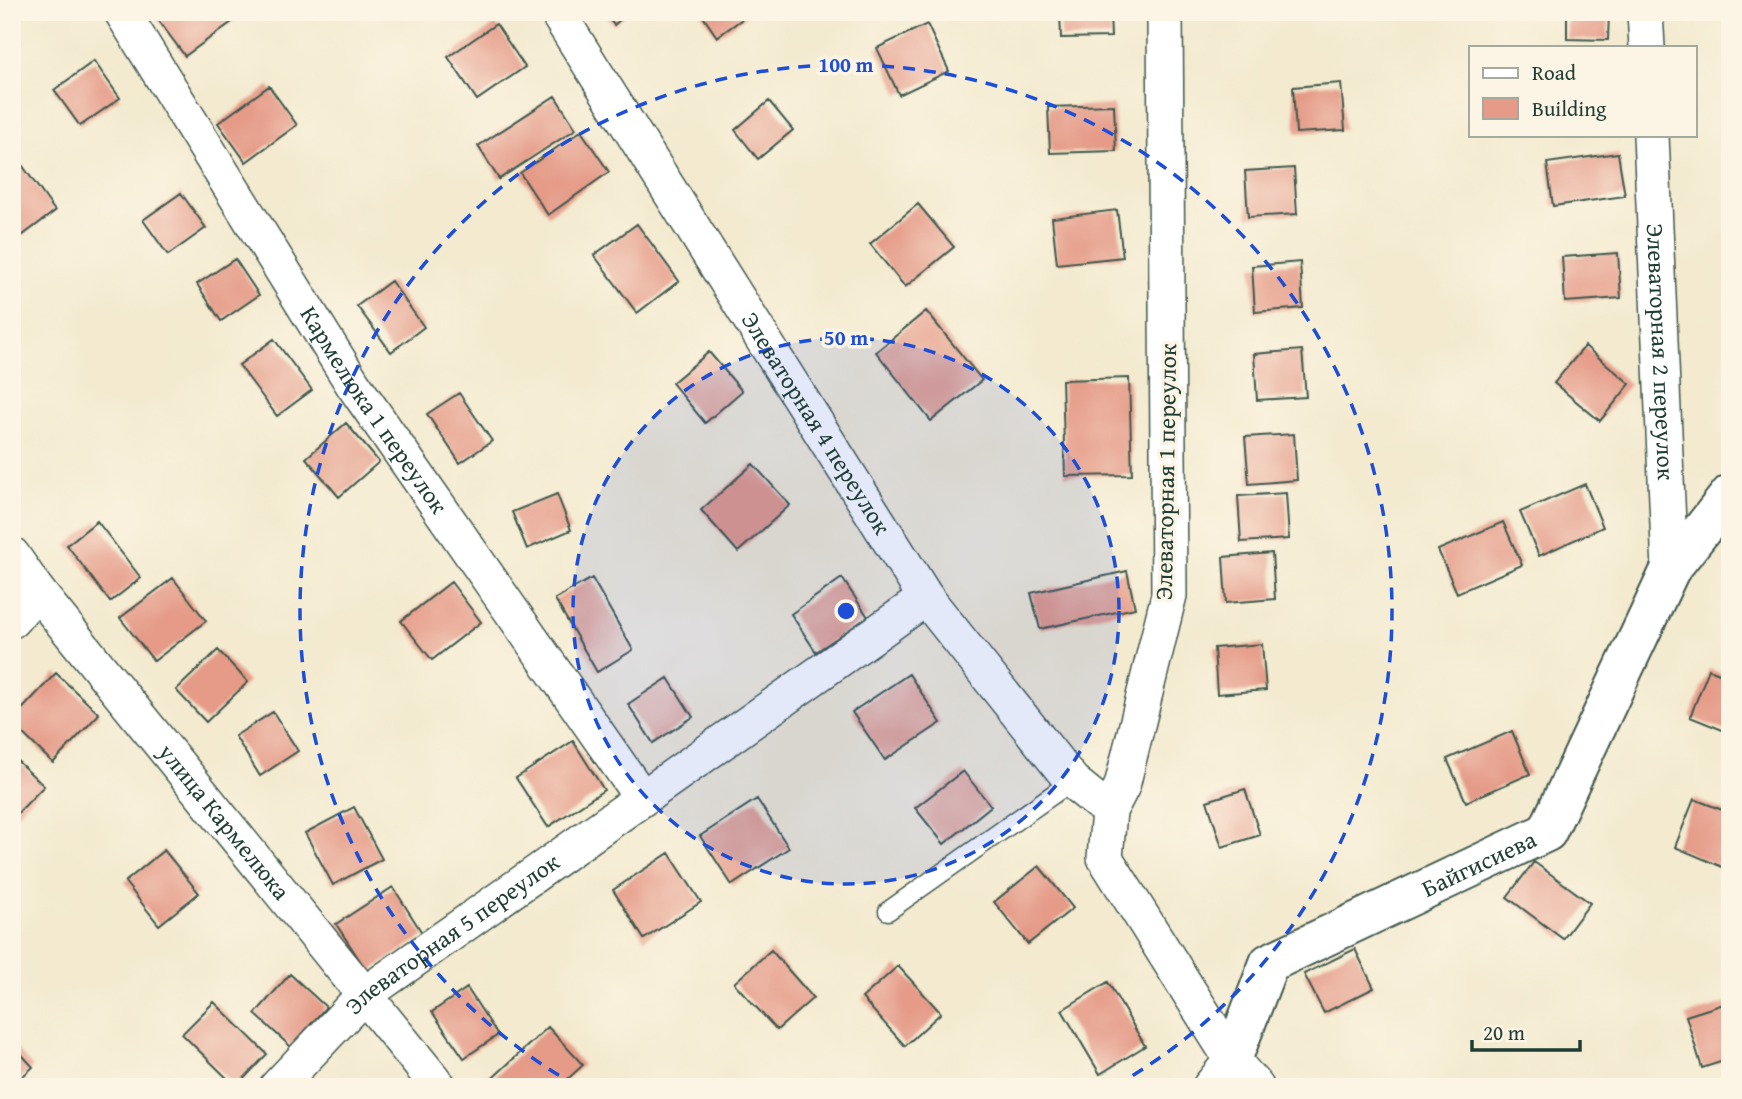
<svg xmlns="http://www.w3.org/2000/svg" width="1742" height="1099" viewBox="0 0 1742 1099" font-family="'Gentium Book Plus',serif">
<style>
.building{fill:#e59b88}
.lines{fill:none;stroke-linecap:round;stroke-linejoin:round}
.service-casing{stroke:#3f574b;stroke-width:21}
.minor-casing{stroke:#3f574b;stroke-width:38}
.tertiary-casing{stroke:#3f574b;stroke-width:42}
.service{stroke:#fff;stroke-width:18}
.minor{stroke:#fff;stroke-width:35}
.tertiary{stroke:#fff;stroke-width:38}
.ring{fill:none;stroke:#1d4ed8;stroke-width:3.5;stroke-dasharray:12 9}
.labels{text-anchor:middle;stroke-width:7;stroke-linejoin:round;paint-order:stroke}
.street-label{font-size:24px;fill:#1f3d34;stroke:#fcf5e5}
.centre{fill:#1d4ed8;stroke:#fcf5e5;stroke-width:3.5}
.ring-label{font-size:21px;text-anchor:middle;font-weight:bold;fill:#1d4ed8;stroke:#fcf5e5;stroke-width:7;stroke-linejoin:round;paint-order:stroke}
</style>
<rect width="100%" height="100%" fill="#fcf5e5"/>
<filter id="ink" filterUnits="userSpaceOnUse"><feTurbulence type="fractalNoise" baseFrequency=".0143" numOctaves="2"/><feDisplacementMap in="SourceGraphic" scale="14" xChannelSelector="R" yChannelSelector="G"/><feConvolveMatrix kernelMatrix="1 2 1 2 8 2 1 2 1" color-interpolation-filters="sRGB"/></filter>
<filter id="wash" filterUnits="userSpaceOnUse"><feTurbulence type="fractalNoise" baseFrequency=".00686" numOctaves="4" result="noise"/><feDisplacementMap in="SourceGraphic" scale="28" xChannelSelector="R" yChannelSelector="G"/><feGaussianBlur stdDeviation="1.57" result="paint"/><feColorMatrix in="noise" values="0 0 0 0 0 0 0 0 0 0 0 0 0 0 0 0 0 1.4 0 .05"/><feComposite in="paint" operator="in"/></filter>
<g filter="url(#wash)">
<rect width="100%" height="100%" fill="#f3eacf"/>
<g id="blocks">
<path class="building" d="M163,12H231L236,19L185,56L156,17Z
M603,12H629L614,25Z
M700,12H752L717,37Z
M1060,12H1110L1111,37L1061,38Z
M1567,12H1609L1608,40L1567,39Z
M496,24L525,67L477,100L448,57Z
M927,24L949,71L899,95L877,48Z
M94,61L120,98L80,126L54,90Z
M1341,83L1345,130L1296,133L1293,87Z
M269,86L297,125L246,162L218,123Z
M555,96L576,129L499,179L478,146Z
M769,101L793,130L758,159L735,130Z
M1114,105L1116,151L1050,153L1048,107Z
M581,131L609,172L548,215L520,173Z
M12,151L55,211L19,238L12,229Z
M1618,153L1625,196L1553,206L1547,163Z
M1294,168L1297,214L1248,217L1245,171Z
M181,193L206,228L168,255L143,220Z
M918,204L954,247L905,287L870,244Z
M1117,210L1123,257L1057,264L1052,218Z
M637,224L679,281L637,313L594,255Z
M1618,253L1621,298L1565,302L1562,257Z
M235,259L259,295L221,321L197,284Z
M1300,262L1303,308L1255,312L1252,266Z
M391,281L424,327L391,352L357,306Z
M926,311L982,380L931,421L876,352Z
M274,339L312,390L277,416L239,365Z
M1585,346L1630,384L1600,421L1554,383Z
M1302,350L1306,397L1257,400L1254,354Z
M709,352L742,391L705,423L672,383Z
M1129,378L1132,475L1065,476L1062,380Z
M459,393L492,441L460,463L427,414Z
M346,423L379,462L339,497L306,458Z
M1294,434L1297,480L1249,484L1245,437Z
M753,464L790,505L738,552L701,510Z
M1585,484L1603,527L1539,556L1520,512Z
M1286,493L1289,539L1241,542L1238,496Z
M557,494L571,530L527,549L512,512Z
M97,521L141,578L110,602L67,545Z
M1503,522L1522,565L1457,593L1438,550Z
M1272,553L1275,599L1226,603L1223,557Z
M1127,571L1135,608L1040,629L1031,593Z
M173,578L206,621L154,661L120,618Z
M592,578L633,650L597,672L555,599Z
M842,578L868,617L816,652L791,614Z
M451,582L481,622L432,660L401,621Z
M1262,644L1266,690L1217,694L1214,648Z
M218,650L248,682L206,722L176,690Z
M1709,669L1730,677V733L1690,717Z
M56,673L99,714L53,763L12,723V720Z
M909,674L941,723L885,760L852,712Z
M668,678L693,717L653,743L628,704Z
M273,712L298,751L260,776L235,736Z
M1512,731L1530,774L1466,802L1447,759Z
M573,741L604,790L548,827L516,778Z
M12,756L44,786L12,819Z
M963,771L991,806L944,844L915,808Z
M1245,789L1260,835L1222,847L1207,801Z
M757,799L789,848L732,885L700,836Z
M1694,799L1730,813V861L1727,869L1675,847Z
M354,807L382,859L333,885L305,833Z
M164,850L199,893L159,925L125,882Z
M669,853L701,902L644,939L613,890Z
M1534,862L1590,903L1563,939L1507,897Z
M1039,866L1073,908L1028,944L994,902Z
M393,887L424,936L368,973L336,924Z
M1355,949L1374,988L1324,1013L1304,974Z
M771,950L813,998L777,1030L734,983Z
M898,966L941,1013L905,1046L862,998Z
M290,974L326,1007L291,1047L255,1014Z
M1108,982L1145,1046L1100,1074L1062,1010Z
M467,988L498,1035L464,1058L432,1012Z
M214,1002L267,1054L236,1087L182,1034Z
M1727,1003L1730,1012V1059L1702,1068L1686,1016Z
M548,1027L583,1065L559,1087H483Z
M12,1044L33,1067L12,1086Z"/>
</g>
</g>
<g filter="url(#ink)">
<use href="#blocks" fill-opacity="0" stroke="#3f574b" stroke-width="2"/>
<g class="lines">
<g class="service-casing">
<path id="service" d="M888,911L1072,781"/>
</g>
<g class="minor-casing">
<g id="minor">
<path id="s1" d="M122,12L353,384L642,798"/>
<path id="s2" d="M557,12L926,598L1072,781L1109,811"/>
<path d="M1165,12L1169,595L1122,786L1109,811L1105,858L1232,1060L1256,1087"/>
<path d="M1645,12L1647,47"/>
<path id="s3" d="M1651,135L1670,570"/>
<path id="s4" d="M12,555L37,591L439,1087"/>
<path d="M12,620L37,591"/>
<path id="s5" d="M277,1087L364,995L926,598"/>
<path d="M1210,1087L1232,1060"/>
</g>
</g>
<g class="tertiary-casing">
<g id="tertiary">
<path id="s6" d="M1232,1060L1269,963L1547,832L1670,570L1730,494"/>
</g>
</g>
<use href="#service" class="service"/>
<use href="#minor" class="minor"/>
<use href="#tertiary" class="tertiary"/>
</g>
</g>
<circle cx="846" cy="611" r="273" fill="#1d4ed8" fill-opacity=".12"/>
<g class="ring">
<circle cx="846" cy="611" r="273"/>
<path d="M577 1086A546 546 0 1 1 1115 1086"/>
</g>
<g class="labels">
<g class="street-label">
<text dy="8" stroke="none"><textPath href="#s3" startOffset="217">Элеваторная 2 переулок</textPath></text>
<text dy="8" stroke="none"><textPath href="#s1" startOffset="471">Кармелюка 1 переулок</textPath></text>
<text dy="8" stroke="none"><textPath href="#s2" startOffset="486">Элеваторная 4 переулок</textPath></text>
<text transform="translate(1166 472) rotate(-89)" y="8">Элеваторная 1 переулок</text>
<text dy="8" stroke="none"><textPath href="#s4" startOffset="341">улица Кармелюка</textPath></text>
<text dy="8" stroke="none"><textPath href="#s6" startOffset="336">Байгисиева</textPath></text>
<text dy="8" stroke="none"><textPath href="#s5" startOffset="234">Элеваторная 5 переулок</textPath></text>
</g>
</g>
<circle cx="846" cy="611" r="10" class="centre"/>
<g class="ring-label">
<text x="846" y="72">100 m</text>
<text x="846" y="345">50 m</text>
</g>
<rect width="1742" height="1099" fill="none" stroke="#fcf5e5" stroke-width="42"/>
<rect x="1469" y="46" width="228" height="91" fill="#fcf5e5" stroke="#a4ab9e" stroke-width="2"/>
<rect x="1483" y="68" width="35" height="10" fill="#ffffff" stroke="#a4ab9e" stroke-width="2"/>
<text x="1532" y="80" font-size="21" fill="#1f3d34">Road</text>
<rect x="1483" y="98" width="35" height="21" fill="#e59b88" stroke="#a4ab9e" stroke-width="2"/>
<text x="1532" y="116" font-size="21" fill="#1f3d34">Building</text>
<path d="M1472 1040v10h108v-10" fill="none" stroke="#1f3d34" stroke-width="3.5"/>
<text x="1483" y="1040" font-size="21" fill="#1f3d34" stroke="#fcf5e5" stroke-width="5" paint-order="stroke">20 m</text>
</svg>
